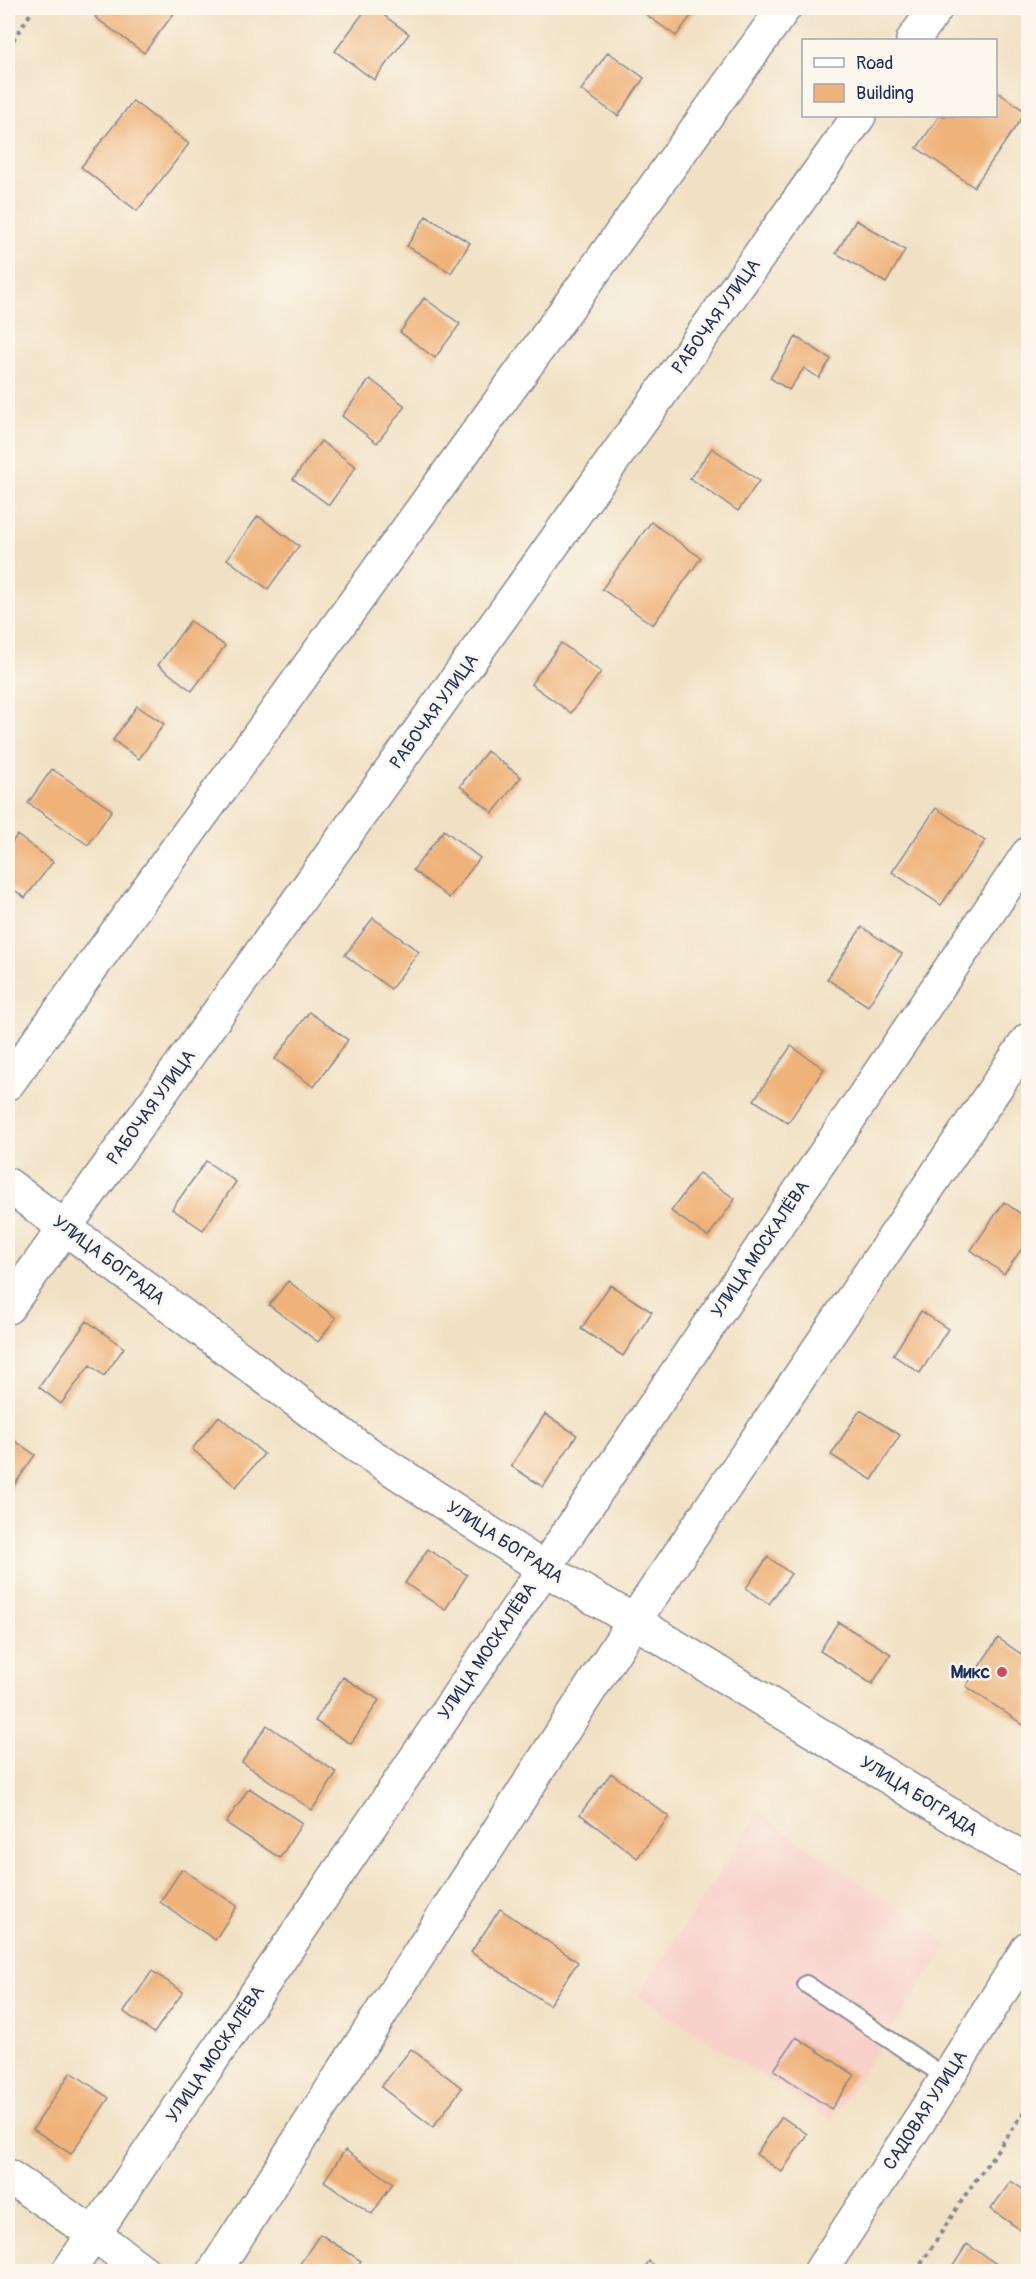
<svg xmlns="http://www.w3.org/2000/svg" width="1036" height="2279" viewBox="0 0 1036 2279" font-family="Pangolin,sans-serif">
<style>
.built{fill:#f7d0c9}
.building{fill:#efb37a}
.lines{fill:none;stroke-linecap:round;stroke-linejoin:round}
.lane-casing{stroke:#868891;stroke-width:20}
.street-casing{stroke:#868891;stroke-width:36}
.primary-casing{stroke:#868891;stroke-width:36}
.path{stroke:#868891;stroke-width:4;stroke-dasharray:4.5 4.5;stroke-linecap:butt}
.lane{stroke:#fff;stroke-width:16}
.street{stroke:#fff;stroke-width:33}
.primary{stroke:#fff;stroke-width:33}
.poi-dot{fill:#d1495b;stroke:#fbf7ec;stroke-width:2}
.labels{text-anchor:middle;stroke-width:5;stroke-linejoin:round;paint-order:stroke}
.street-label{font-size:18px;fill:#1b2f5e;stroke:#fbf7ec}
.poi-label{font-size:18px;font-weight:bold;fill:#1b2f5e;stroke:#fbf7ec;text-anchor:end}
</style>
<rect width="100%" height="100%" fill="#fbf7ec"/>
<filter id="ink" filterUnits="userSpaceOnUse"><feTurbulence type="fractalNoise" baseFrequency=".0167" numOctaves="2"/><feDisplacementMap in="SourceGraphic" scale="12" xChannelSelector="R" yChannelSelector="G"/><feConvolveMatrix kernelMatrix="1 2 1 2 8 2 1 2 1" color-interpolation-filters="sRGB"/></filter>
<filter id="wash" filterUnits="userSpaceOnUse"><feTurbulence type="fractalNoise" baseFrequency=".008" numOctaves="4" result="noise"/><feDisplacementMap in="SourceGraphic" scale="24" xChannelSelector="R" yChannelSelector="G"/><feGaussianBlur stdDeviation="1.35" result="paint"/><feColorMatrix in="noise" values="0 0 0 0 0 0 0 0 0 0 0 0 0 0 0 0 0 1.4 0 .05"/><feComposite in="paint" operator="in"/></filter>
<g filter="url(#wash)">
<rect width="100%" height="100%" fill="#f1e1c4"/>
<path class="built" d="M759,1813L943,1939L948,1946L831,2120L638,1996Z"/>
<g id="blocks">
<path class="building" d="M102,8H178L144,53L95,17Z
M367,8H374L409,34L374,80L335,51Z
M644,8H697L676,36L641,11Z
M608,52L644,78L618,116L581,90Z
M996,91L1026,112L974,187L917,148L939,116H996Z
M133,101L189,144L137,211L81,167Z
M426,216L470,243L451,273L407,246Z
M856,220L905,250L886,283L836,253Z
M424,298L460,324L435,358L400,332Z
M796,337L831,359L819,378L804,368L789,390L770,378Z
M370,379L405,406L377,443L342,416Z
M321,441L356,467L329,505L293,479Z
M712,448L759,481L738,511L690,478Z
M258,516L299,546L268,589L227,559Z
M651,522L701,558L653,625L602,589Z
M190,621L225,646L192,691L158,665Z
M561,643L601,672L571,713L531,684Z
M137,706L164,724L139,759L113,740Z
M487,751L521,777L493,813L460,786Z
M52,769L112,810L88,845L28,803Z
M936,808L985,841L941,905L892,872Z
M444,830L480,858L449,898L413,870Z
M17,835L53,862L25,898L8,885V848Z
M373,918L419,952L391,989L345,955Z
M862,927L902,954L868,1006L827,979Z
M309,1012L348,1040L314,1087L275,1059Z
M791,1046L824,1069L788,1123L754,1100Z
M206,1161L236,1182L203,1230L172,1209Z
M699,1173L735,1199L708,1237L671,1211Z
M1004,1202L1028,1219V1240L1004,1274L971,1250Z
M288,1281L336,1318L318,1342L269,1305Z
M610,1285L652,1312L623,1356L581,1329Z
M921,1311L948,1329L920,1373L893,1355Z
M87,1321L124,1348L104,1376L90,1365L61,1404L39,1387Z
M860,1410L900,1435L872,1480L831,1455Z
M545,1414L577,1435L543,1487L511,1466Z
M219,1416L264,1454L236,1487L192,1449Z
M8,1436L35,1455L8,1494Z
M428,1549L467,1575L445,1610L405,1583Z
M768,1557L791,1574L769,1604L746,1588Z
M838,1622L891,1654L872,1684L820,1651Z
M998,1638L1028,1659V1728L966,1686Z
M343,1677L379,1700L351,1744L315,1721Z
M267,1725L337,1773L312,1810L242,1762Z
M611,1773L669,1817L637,1858L580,1814Z
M249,1788L302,1823L280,1858L226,1823Z
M182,1869L237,1906L215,1940L160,1902Z
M500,1909L578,1962L549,2005L471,1952Z
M152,1971L183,1992L154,2033L124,2012Z
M796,2037L855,2075L831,2109L774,2070Z
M411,2049L462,2088L433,2127L381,2087Z
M71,2072L109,2098L71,2154L33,2129Z
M782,2117L807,2134L782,2172L756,2154Z
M345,2150L393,2183L372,2214L324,2181Z
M1011,2181L1028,2193V2231L1026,2234L991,2209Z
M320,2234L361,2261L353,2272H302L297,2268Z
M967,2244L1008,2272H949Z
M649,2261L663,2272H642Z"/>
</g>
</g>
<g filter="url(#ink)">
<use href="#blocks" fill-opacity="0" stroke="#868891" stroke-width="1.5"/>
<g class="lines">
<g class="lane-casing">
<path id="lane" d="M806,1984L947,2078"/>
</g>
<g class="street-casing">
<path id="street" d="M913,40L936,8
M8,1083L784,8
M8,1307L859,116
M8,2176L94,2234L144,2272
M68,2272L1028,854
M214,2272L634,1621L1028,1040
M820,2272L947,2078L1028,1948"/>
</g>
<g class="primary-casing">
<path id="primary" d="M8,1185L357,1446L543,1568L634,1621L1001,1846L1028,1860"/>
</g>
<path class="path" d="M8,48L34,8
M916,2272L968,2191L1028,2107"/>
<use href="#lane" class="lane"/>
<use href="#street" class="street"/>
<use href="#primary" class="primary"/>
</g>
</g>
<circle class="poi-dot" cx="1002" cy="1672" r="6"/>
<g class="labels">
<g class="street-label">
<text transform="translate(716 316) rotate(-54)" y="6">РАБОЧАЯ УЛИЦА</text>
<text transform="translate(434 711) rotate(-54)" y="6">РАБОЧАЯ УЛИЦА</text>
<text transform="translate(151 1107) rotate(-54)" y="6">РАБОЧАЯ УЛИЦА</text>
<text transform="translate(760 1249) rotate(-56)" y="6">УЛИЦА МОСКАЛЁВА</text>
<text transform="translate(109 1260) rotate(37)" y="6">УЛИЦА БОГРАДА</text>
<text transform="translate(505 1542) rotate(33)" y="6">УЛИЦА БОГРАДА</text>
<text transform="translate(487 1651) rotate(-56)" y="6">УЛИЦА МОСКАЛЁВА</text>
<text transform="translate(919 1796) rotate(32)" y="6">УЛИЦА БОГРАДА</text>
<text transform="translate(215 2054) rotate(-56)" y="6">УЛИЦА МОСКАЛЁВА</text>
<text transform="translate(925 2110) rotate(-57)" y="6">САДОВАЯ УЛИЦА</text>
</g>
<g class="poi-label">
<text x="990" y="1678">Микс</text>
</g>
</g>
<rect width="1036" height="2279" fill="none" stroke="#fbf7ec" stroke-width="30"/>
<rect x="802" y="39" width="195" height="78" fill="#fbf7ec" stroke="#a1a7b3" stroke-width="1.5"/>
<rect x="814" y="58" width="30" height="9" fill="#ffffff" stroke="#a1a7b3" stroke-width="1.5"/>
<text x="856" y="69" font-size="18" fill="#1b2f5e">Road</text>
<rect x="814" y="84" width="30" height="18" fill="#efb37a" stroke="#a1a7b3" stroke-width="1.5"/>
<text x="856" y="99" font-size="18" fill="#1b2f5e">Building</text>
</svg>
